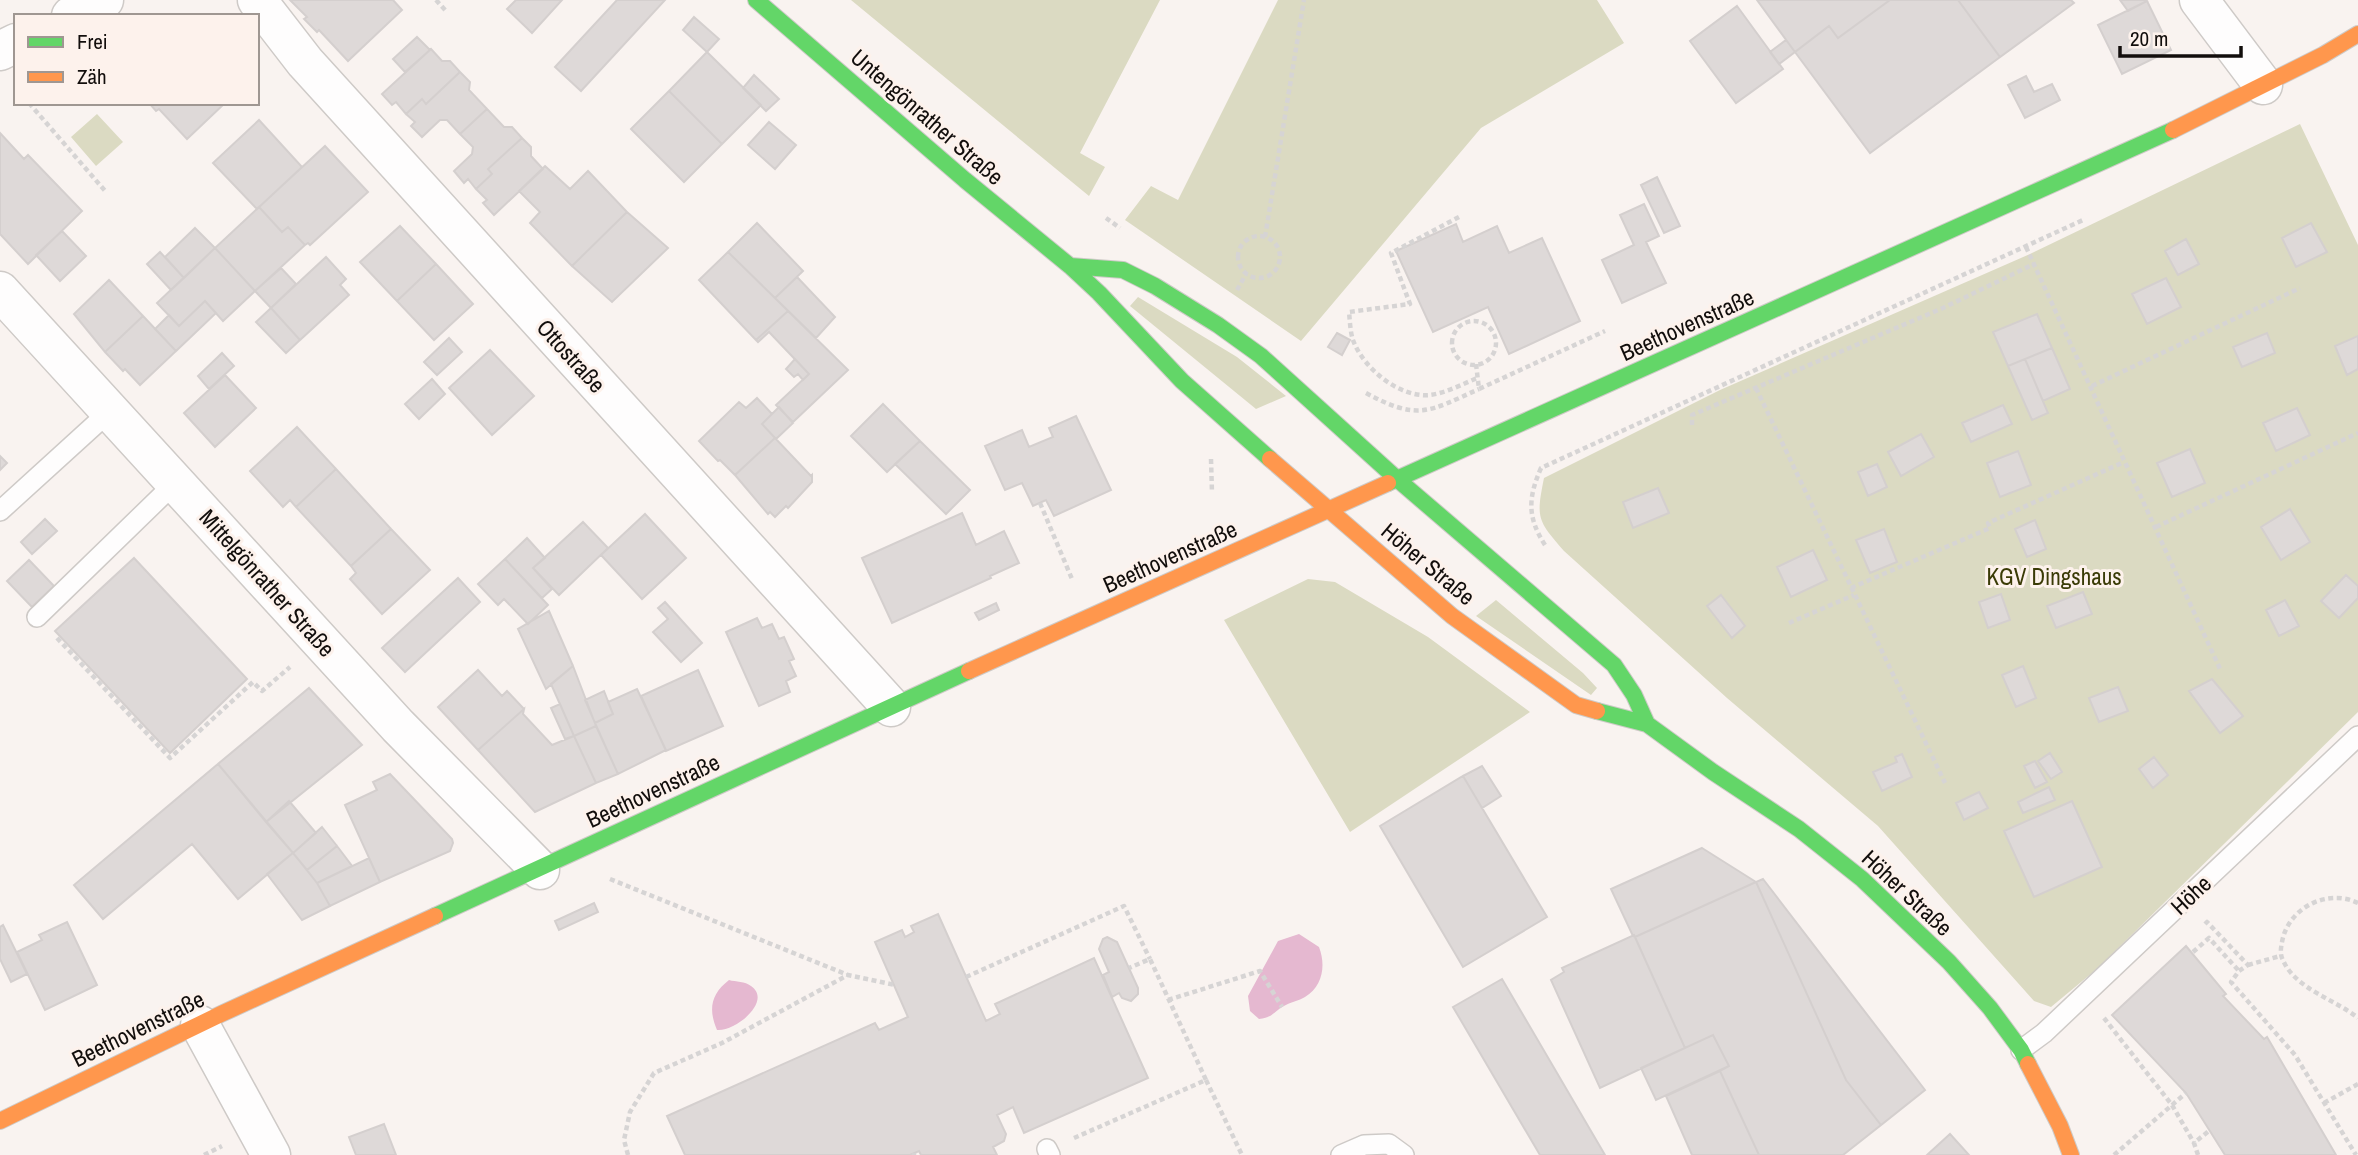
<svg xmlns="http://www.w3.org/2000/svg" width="2358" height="1155" viewBox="0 0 2358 1155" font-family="'Archivo Narrow',sans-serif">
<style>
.green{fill:#dbdac2}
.water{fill:#e5b8d0}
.building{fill:#ded9d8;stroke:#d4cfce;stroke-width:2}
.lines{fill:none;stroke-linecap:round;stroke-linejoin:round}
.lane-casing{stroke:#cecac7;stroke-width:22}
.street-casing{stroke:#cecac7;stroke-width:41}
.fast-casing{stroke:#cecac7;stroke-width:18}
.slow-casing{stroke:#cecac7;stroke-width:18}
.path{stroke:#d6d4d4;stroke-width:4.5;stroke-dasharray:5 3.5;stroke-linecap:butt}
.lane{stroke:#fefdfd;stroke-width:19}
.street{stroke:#fefdfd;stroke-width:38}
.fast{stroke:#63d668;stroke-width:16}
.slow{stroke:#ff974d;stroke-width:16}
.labels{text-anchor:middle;stroke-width:6;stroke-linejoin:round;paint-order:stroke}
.street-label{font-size:23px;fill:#120e0c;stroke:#fdf2ec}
.park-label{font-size:23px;fill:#3a3b06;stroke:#fdf2ec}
</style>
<rect width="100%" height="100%" fill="#f9f3f0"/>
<path class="green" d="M851,0H1160L1080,153L1105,167L1089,196Z
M1278,0H1597L1624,43L1481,128L1301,341L1125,220L1151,186L1178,200Z
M97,114L123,142L96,166L71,137Z
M2300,124L2358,245V712L2098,968L2051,1007L2034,1001L1878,826L1727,698L1564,551C1537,520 1536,518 1544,478L1720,390L2030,254Z
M1138,297L1237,357L1286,396L1256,409L1130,306Z
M1308,579L1335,582L1428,637L1530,712L1350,832L1224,620Z
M1496,600L1583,673L1597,688L1591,695L1476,616Z"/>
<path class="water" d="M1299,934L1319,947C1326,965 1323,986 1305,997C1299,1001 1290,1002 1284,1006C1273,1012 1274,1017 1259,1019L1250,1011L1248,996L1278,941Z
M729,980C736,982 745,981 751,986C773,1001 735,1032 717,1030C708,1009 711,994 729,980Z"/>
<path class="building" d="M290,0H393L402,10L348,61L319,30L317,32L304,19L307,17Z
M516,0H562L532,33L507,9Z
M617,0H665L581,91L555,67Z
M1757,0H1890L1838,38L1829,26L1795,52Z
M1890,0H1958L2000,57L1870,153L1795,52L1829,26L1838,38Z
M1958,0H2071L2074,3L2000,57Z
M2120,0H2146L2147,1L2128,11Z
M2147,1L2171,50L2122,74L2098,25Z
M1737,6L1783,69L1736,103L1690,41Z
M694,17L719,39L707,52L683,30Z
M417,37L430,50L405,72L393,59Z
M1786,40L1795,52L1779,64L1770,52Z
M431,49L442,61H450L460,72L426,104L422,99L406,114L396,102L392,105L382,94Z
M707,52L761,105L722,144L669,91Z
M460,72L470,82L469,90L487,109L460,134L447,120H440L422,137L411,126L415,122L406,114L422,99L426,104Z
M754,75L779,99L766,111L743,88Z
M2026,76L2034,92L2052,84L2060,100L2025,118L2008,85Z
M669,91L722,144L684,182L631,129Z
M149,103H225L187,139L159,109L156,111Z
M487,109L504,127H512L522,138L488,169L492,174L476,189L468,179L464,183L454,171L472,154L473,147L460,134Z
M259,120L302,167L257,209L213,163Z
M769,122L796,145L775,169L748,145Z
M0,133L24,159L28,155L82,211L28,264L0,234Z
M522,138L531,147V156L543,169L494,215L483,203L487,200L476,189L492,174L488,169Z
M325,146L368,192L310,245L308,243L305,245L288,227L282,232L259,207Z
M545,166L570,189L588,171L627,212L572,266L530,223L540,212L519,191Z
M1657,177L1680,226L1664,233L1641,185Z
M1644,204L1659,236L1646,242L1666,283L1622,303L1602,260L1634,245L1620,215Z
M259,207L282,232L288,227L305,245L255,291L215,248Z
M627,212L668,248L612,302L572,266Z
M757,223L803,271L775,298L728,252Z
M2311,223L2327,252L2296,267L2282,238Z
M1456,224L1463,242L1497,226L1509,253L1542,238L1580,321L1509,354L1488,307L1433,332L1396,251Z
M400,226L436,264L397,301L360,262Z
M195,228L215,248L184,278L165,257Z
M62,231L86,256L60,281L36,255Z
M2186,239L2199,264L2178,275L2165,251Z
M215,248L255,291L223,321L205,301L179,326L157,303Z
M160,252L184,278L171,290L147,264Z
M728,252L788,311L756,340L699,280Z
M326,257L346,279L340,285L349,295L300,340L271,308Z
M436,264L473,304L434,340L397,301Z
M281,268L296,284L271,308L255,291Z
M797,277L835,317L816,338L775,298Z
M2166,278L2181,307L2147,324L2132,294Z
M109,280L143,316L105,352L74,314Z
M205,301L216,313L176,351L155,329L169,315L179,326Z
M271,308L300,340L286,353L256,322Z
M788,311L848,370L793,422L776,405L809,374L769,332L758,342L756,340Z
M2037,314L2052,348L2008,366L1993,332Z
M143,316L176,351L140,385L125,369L123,371L105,352Z
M1337,333L1350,340L1342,355L1328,347Z
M2267,333L2275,353L2242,367L2233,347Z
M2358,336V369L2347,375L2335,346Z
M449,338L462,352L437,375L424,362Z
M2052,348L2070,389L2043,401L2025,359Z
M490,350L534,396L492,435L449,388Z
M222,353L234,366L209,389L198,376Z
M795,359L809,374L803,380L798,374L794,377L786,369Z
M2025,359L2048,413L2032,420L2008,366Z
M225,375L256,408L215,447L184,413Z
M432,379L445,394L419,419L405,404Z
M757,398L772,414L762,424L775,438L735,475L720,460L718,461L699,441L739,402L746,408Z
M883,404L920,441L887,472L851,436Z
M2003,405L2012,424L1971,442L1962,423Z
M779,407L793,423L776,439L762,424Z
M2297,408L2310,435L2276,451L2263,423Z
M1076,416L1111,490L1054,516L1046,500L1033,506L1022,483L1005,490L985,446L1022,430L1029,447L1053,437L1049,428Z
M297,427L336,469L296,507L290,500L283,507L250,471Z
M1921,434L1934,457L1901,476L1888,452Z
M775,438L811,476L812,475V482L788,508L786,506L775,517L770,512L768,514L735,475Z
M920,441L970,490L946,514L895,464Z
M2190,449L2205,483L2172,497L2157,463Z
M2018,451L2031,485L2000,497L1987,463Z
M0,456L7,463L0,470Z
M1877,464L1887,487L1868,496L1858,472Z
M336,469L391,529L351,566L296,507Z
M1658,488L1669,513L1633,528L1623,502Z
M2290,509L2310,542L2281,560L2261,527Z
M962,513L976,545L1004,531L1019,563L990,576L991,578L892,623L862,558Z
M645,514L686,558L642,599L601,555Z
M45,519L57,531L32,554L21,542Z
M2035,520L2046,549L2027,557L2015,529Z
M583,522L608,548L559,595L533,568Z
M391,529L430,570L382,614L350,579L356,573L351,566Z
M1884,529L1897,562L1870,573L1856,540Z
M527,538L545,558L533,568L552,589L542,598L505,559Z
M1813,550L1827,580L1791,597L1777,567Z
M134,558L247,679L170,753L55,631Z
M505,559L548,605L528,624L504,599L498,605L478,584Z
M29,560L54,586L32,607L7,581Z
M2346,575L2358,586V598L2339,618L2321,601Z
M458,578L480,602L405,672L382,648Z
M2083,592L2092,614L2056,628L2047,606Z
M2001,594L2010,620L1988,628L1979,602Z
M1721,595L1745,626L1732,638L1707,606Z
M2285,600L2299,626L2279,636L2266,610Z
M665,602L702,643L681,662L653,632L668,619L658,608Z
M996,603L999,610L979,620L975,613Z
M549,611L573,666L546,689L518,629Z
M757,618L762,628L772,624L779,639L784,637L794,659L789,661L796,676L786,681L790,692L759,706L726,632Z
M573,666L596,726L574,736L551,684Z
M2023,666L2036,698L2016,707L2002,675Z
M478,670L502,696L507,691L524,709L478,750L438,707Z
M698,670L723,726L666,751L641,696Z
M2212,679L2243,716L2220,733L2189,691Z
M2118,687L2128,711L2099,722L2089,698Z
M309,688L362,745L266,822L218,764Z
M637,689L666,750L618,774L595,723L613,714L608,702Z
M604,691L613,714L595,723L585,700Z
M560,704L574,736L565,739L551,708Z
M524,709L523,714L552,745L574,736L596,783L535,812L478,750Z
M596,726L618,774L596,783L574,736Z
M2050,753L2062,772L2051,779L2038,761Z
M1902,754L1912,777L1882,791L1873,772L1897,762L1895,757Z
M2154,757L2168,775L2153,788L2139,769Z
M2035,761L2047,782L2035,788L2024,766Z
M218,764L293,853L238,899L192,844L103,919L74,885Z
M1482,766L1501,796L1482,808L1463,776Z
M390,774L452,839L453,843L450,851L380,882L345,805L377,790L373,782Z
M1463,776L1547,917L1463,967L1380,826Z
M2049,787L2055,800L2023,813L2018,802Z
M1979,792L1988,808L1964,820L1956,803Z
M289,801L316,833L293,853L266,822Z
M2072,801L2102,867L2034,897L2004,831Z
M322,827L337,846L307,870L293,853Z
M337,846L352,866L317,883L307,870Z
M1702,848L1756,882L1635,937L1633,936L1611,889Z
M293,853L317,883L330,906L302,920L267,874Z
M369,858L380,882L330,906L317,883Z
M1763,879L1925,1090L1881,1125L1846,1080L1756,882Z
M1756,882L1846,1080L1881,1125L1843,1155H1759L1720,1071L1729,1066L1713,1035L1685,1048L1635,937Z
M594,903L598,912L559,930L555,921Z
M938,914L986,1021L1000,1014L995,1004L1094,958L1148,1078L1024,1133L1013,1107L997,1115L1006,1134L1004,1141L993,1147L997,1155H921L919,1151L910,1155H685L667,1116L875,1023L879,1030L908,1017L875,942L902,930L905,937L914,932L911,926Z
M67,922L97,985L45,1010L17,952L42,940L39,935Z
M3,925L27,974L11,982L0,959V927Z
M1634,935L1685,1048L1600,1088L1551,980L1564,972L1562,968Z
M1107,937L1117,942L1138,988V994L1131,1001L1122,998L1119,993L1112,997L1103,975L1109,972L1099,949L1103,939Z
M2186,946L2226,994L2223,996L2264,1039L2267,1037L2336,1155H2225L2186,1093L2112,1015Z
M1502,979L1605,1155H1540L1453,1007Z
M1713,1035L1729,1066L1656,1100L1641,1068Z
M1720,1071L1759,1155H1692L1666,1096Z
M384,1124L396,1155H356L349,1137Z
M1950,1134L1969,1155H1927Z"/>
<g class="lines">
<g class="lane-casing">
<path id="lane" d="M0,511L110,411
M37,617L175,483
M2021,1050L2044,1033L2358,736
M1047,1149L1050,1155
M1341,1155L1364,1145L1389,1144L1404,1155"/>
</g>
<g class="street-casing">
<path id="street" d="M257,0L305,62L891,707
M2199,0L2263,85
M71,16L104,0
M0,51L16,43
M0,291L398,726L540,870
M200,1025L271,1155"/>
</g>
<g class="fast-casing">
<path id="fast" d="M756,0L965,180L1070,266L1099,293L1182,381L1270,459
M1070,266L1123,270L1155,286L1218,325L1261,356L1397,479L1614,665L1634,695L1647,724
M1388,483L2173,130
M1597,711L1647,724L1713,772L1799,829L1862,879L1949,962L1990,1008L2021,1050L2028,1064
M435,916L969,671"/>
</g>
<g class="slow-casing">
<path id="slow" d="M2173,130L2323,55L2358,34
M1270,459L1452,616L1576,705L1597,711
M969,671L1388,483
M2028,1064L2060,1126L2071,1155
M0,1121L221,1014L435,916"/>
</g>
<path class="path" d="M436,0L446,11
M29,103L106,192
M1459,217L1391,253L1410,304L1349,312C1350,321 1350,331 1353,340C1363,368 1399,398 1430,395C1446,393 1463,384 1477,378
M1106,218L1120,228
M1238 257a21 21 0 1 1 42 0a21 21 0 1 1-42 0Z
M1265,237L1304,0
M2026,247L2221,671
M1237,290L1246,274
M1452 343a22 22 0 1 1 44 0a22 22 0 1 1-44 0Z
M1476,364L1479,389L1605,331
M2092,386L2300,288
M1756,388L1945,783
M1366,393C1418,421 1428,412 1479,389
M1692,425V415L1943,308L2034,264
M1211,459L1212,493
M1040,503L1072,579
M2156,527L2358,433
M1545,545C1527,517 1528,498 1541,468L2083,220
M1851,588L1990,528L1988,523L2124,462
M1789,623L1854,595
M57,638L170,758L253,682L262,691L290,667
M610,879L848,975
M2358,903C2327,888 2288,908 2282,942C2281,947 2280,953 2282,958C2294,989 2335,999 2358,1018
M2205,924L2207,922L2248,965L2239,971L2231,982L2295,1055L2356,1155
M2193,952L2209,938L2239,971
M2248,965L2280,956
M966,977L1124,906L1150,959
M1168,1000L1260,971L1282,1007
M2104,1018L2172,1105L2194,1143
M1206,1080L1242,1155
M2324,1103L2358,1084
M1074,1138L1206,1080L1150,959L1129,968
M914,1153V1155
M204,1155L222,1146
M628,1155L624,1140L630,1112L654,1073L722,1043L848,975L895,985
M2114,1155L2186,1093
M2198,1155L2194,1143L2210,1130"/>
<use href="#lane" class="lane"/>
<use href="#street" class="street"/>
<use href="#fast" class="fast"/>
<use href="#slow" class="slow"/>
</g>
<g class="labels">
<g class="street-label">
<text transform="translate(927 117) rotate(41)" y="8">Untengönrather Straße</text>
<text transform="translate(1687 325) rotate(-24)" y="8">Beethovenstraße</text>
<text transform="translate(571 356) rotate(48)" y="8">Ottostraße</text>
<text transform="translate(1170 557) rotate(-24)" y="8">Beethovenstraße</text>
<text transform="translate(1428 564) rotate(40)" y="8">Höher Straße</text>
<text transform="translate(267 583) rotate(48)" y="8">Mittelgönrather Straße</text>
<text transform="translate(653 791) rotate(-25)" y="8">Beethovenstraße</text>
<text transform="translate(1907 893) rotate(43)" y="8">Höher Straße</text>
<text transform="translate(2191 895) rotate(-43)" y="8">Höhe</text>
<text transform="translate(138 1029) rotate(-26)" y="8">Beethovenstraße</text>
</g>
<g class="park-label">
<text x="2054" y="585">KGV Dingshaus</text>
</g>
</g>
<rect x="14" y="14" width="245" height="91" fill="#fdf2ec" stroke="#9f9792" stroke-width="2"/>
<rect x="28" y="37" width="35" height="10" fill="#63d668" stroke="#9f9792" stroke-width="2"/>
<text x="77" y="49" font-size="21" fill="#120e0c">Frei</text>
<rect x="28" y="72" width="35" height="10" fill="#ff974d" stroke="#9f9792" stroke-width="2"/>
<text x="77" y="84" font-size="21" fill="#120e0c">Zäh</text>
<path d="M2120 46v10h121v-10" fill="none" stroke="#120e0c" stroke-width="3.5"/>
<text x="2130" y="46" font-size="21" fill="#120e0c" stroke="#fdf2ec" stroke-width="5" paint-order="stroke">20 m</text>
</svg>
